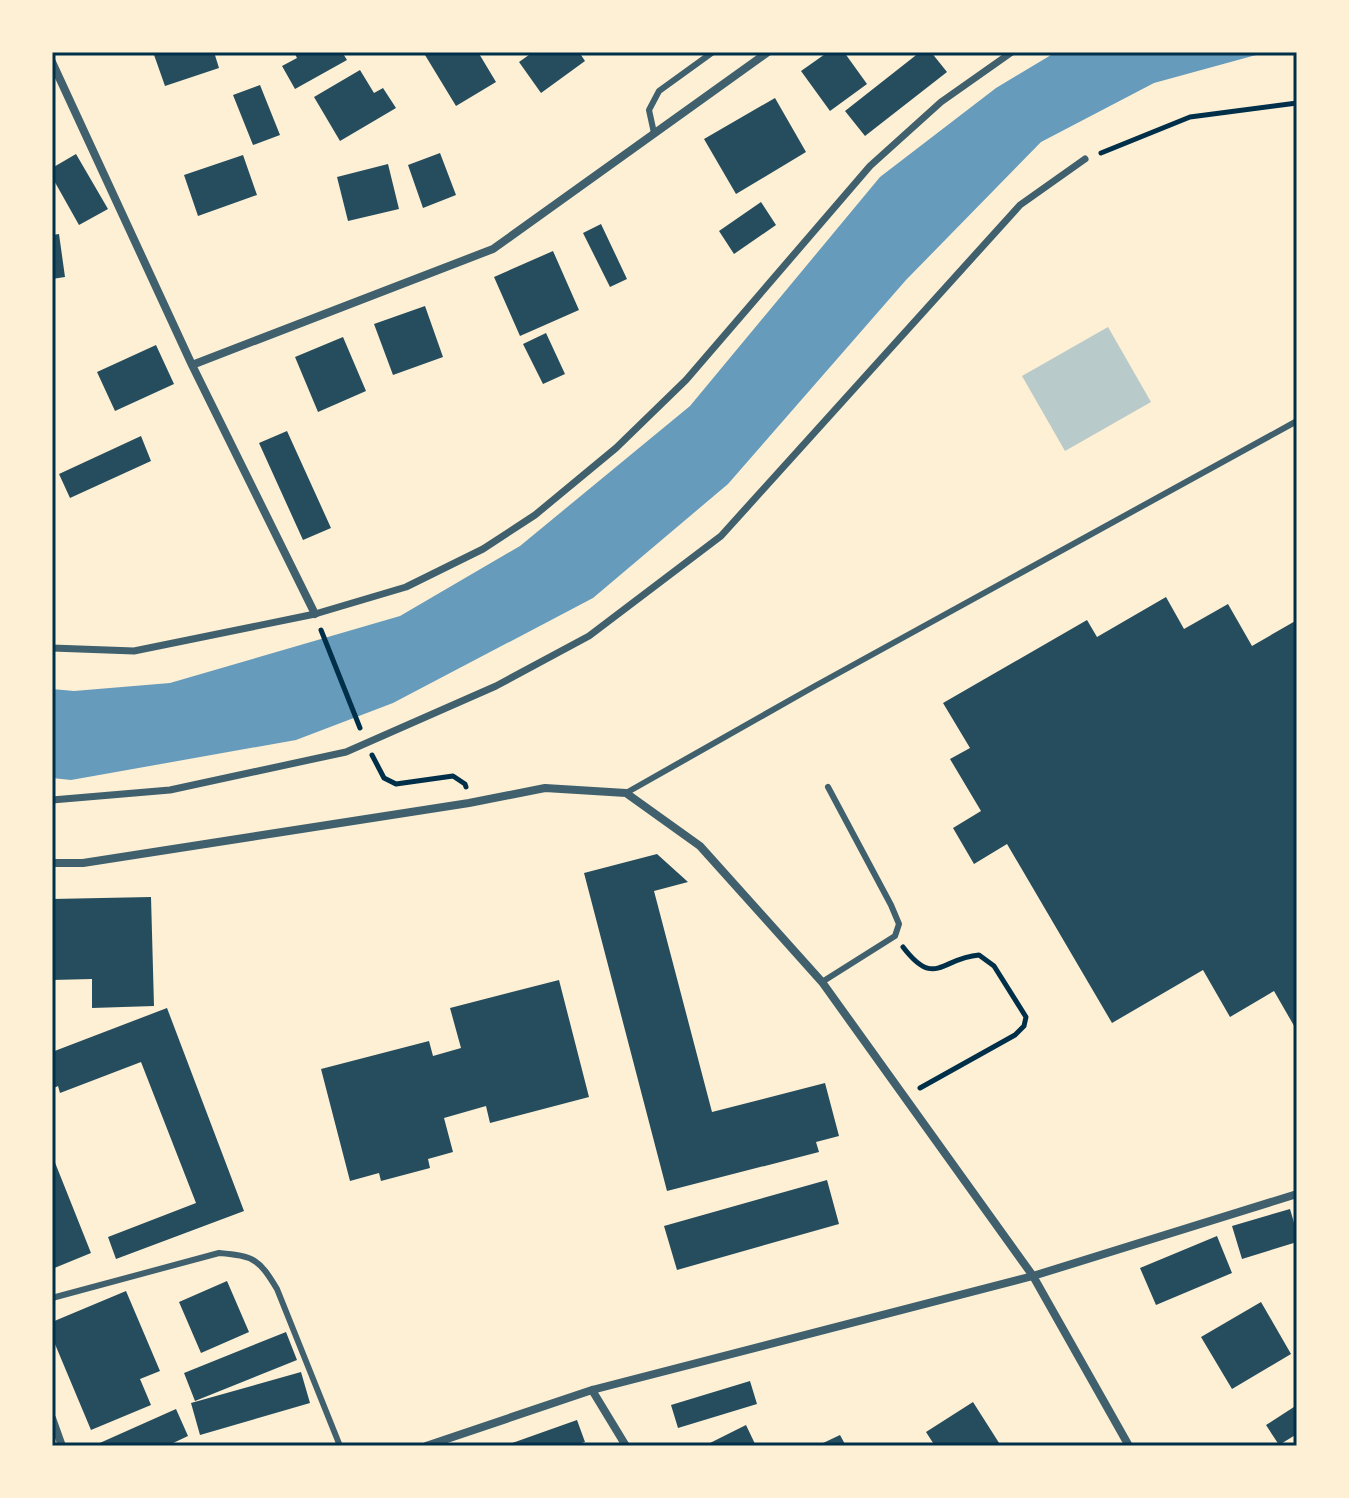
<svg xmlns="http://www.w3.org/2000/svg" width="1349" height="1498" viewBox="0 0 1349 1498" font-family="'PT Sans Narrow',sans-serif">
<style>
.green{fill:#b9caca}
.water{fill:#669bbc}
.building{fill:#264d5e}
.lines{fill:none;stroke-linecap:round;stroke-linejoin:round}
.path{stroke:#003049;stroke-width:5}
.service{stroke:#3f606c;stroke-width:6}
.pedestrian{stroke:#3f606c;stroke-width:7}
.minor{stroke:#3f606c;stroke-width:8}
.neatline{fill:none;stroke:#003049;stroke-width:3}
</style>
<rect width="100%" height="100%" fill="#fdf0d5"/>
<path class="green" d="M1108,327L1151,402L1065,451L1022,376Z"/>
<path class="water" d="M1056,52H1267L1154,83L1041,142L906,280L728,484L593,598L393,703L296,740L71,780L52,778V689L74,691L170,683L400,616L520,546L690,406L880,177L996,88Z"/>
<path class="building" d="M153,52H214L219,68L165,86Z
M294,52H342L347,60L295,89L282,66L297,58Z
M431,52H478L496,82L456,106L425,55Z
M533,52H579L585,61L541,93L519,62Z
M828,52H844L867,84L830,111L801,71Z
M920,52H931L947,72L865,136L845,111Z
M360,70L374,93L383,88L396,108L340,141L314,97Z
M260,85L280,135L253,145L233,95Z
M775,98L806,152L736,194L704,139Z
M440,153L456,195L423,208L408,165Z
M76,154L108,209L79,225L52,177V168Z
M243,155L257,195L198,216L184,175Z
M388,164L399,209L348,221L337,177Z
M761,202L776,225L734,254L719,231Z
M601,224L627,279L610,287L583,233Z
M59,234L65,277L52,279V235Z
M553,251L579,310L520,336L494,277Z
M425,306L443,357L393,375L374,324Z
M546,333L565,374L543,384L523,344Z
M343,337L366,391L318,412L295,357Z
M156,345L174,384L115,411L97,372Z
M287,431L331,528L303,540L259,443Z
M141,436L151,461L70,498L59,474Z
M1166,597L1184,629L1228,604L1252,646L1297,620V1031L1274,991L1230,1017L1203,970L1112,1023L1007,844L974,864L953,828L981,811L950,759L970,748L943,703L1087,620L1097,637Z
M657,854L688,882L654,891L712,1112L825,1083L839,1136L816,1142L819,1152L667,1191L584,873Z
M151,897L154,1006L92,1008V979L52,980V899Z
M559,980L589,1097L490,1123L486,1106L444,1118L453,1152L428,1159L430,1168L381,1181L379,1173L350,1181L321,1069L429,1041L433,1056L461,1048L450,1008Z
M167,1008L244,1211L116,1259L108,1237L196,1203L141,1062L60,1093L58,1086L52,1089V1052Z
M52,1155L91,1253L52,1269Z
M827,1180L839,1224L677,1270L664,1226Z
M1290,1209L1297,1233V1242L1242,1259L1232,1226Z
M1217,1236L1232,1273L1156,1305L1140,1268Z
M227,1281L249,1332L201,1353L179,1302Z
M126,1291L160,1371L140,1379L151,1405L91,1430L52,1337V1322Z
M1261,1302L1291,1354L1232,1389L1201,1337Z
M286,1332L297,1360L195,1401L184,1373Z
M301,1372L310,1403L200,1435L191,1403Z
M750,1381L757,1404L678,1428L671,1405Z
M973,1402L1001,1446H935L926,1432Z
M1297,1405V1434L1279,1445L1266,1425Z
M176,1409L188,1436L169,1445L170,1446H93Z
M577,1420L585,1442L572,1446H504Z
M746,1425L756,1446H704Z
M840,1435L846,1446H822L821,1444Z"/>
<g class="lines">
<path class="path" d="M1101,153L1190,117L1297,103
M321,630L360,728
M372,755L384,778L396,784L453,776L465,784L466,787
M903,947C935,989 941,958 979,955L994,966L1026,1017L1024,1026L1015,1035L920,1088"/>
<path class="service" d="M654,133L649,110L659,91L713,52
M626,793L815,686L1297,421
M822,982L895,936L899,924L891,905L828,787
M52,1298L219,1253C254,1256 259,1259 277,1289L340,1446"/>
<path class="pedestrian" d="M52,648L134,651L315,614L406,587L483,549L535,515L616,448L686,380L870,166L941,102L1012,52
M52,800L170,790L346,752L496,686L589,636L721,536L1020,205L1085,159"/>
<path class="minor" d="M52,62L192,365L315,614
M192,365L493,249L768,52
M52,863H83L469,803L545,788L626,793L700,846L822,982L1033,1276L1129,1446
M592,1390L626,1446
M52,1418L62,1446
M426,1446L592,1390L1033,1276L1297,1194"/>
</g>
<rect width="1349" height="1498" fill="none" stroke="#fdf0d5" stroke-width="108"/>
<rect x="54" y="54" width="1241" height="1390" class="neatline"/>
</svg>
